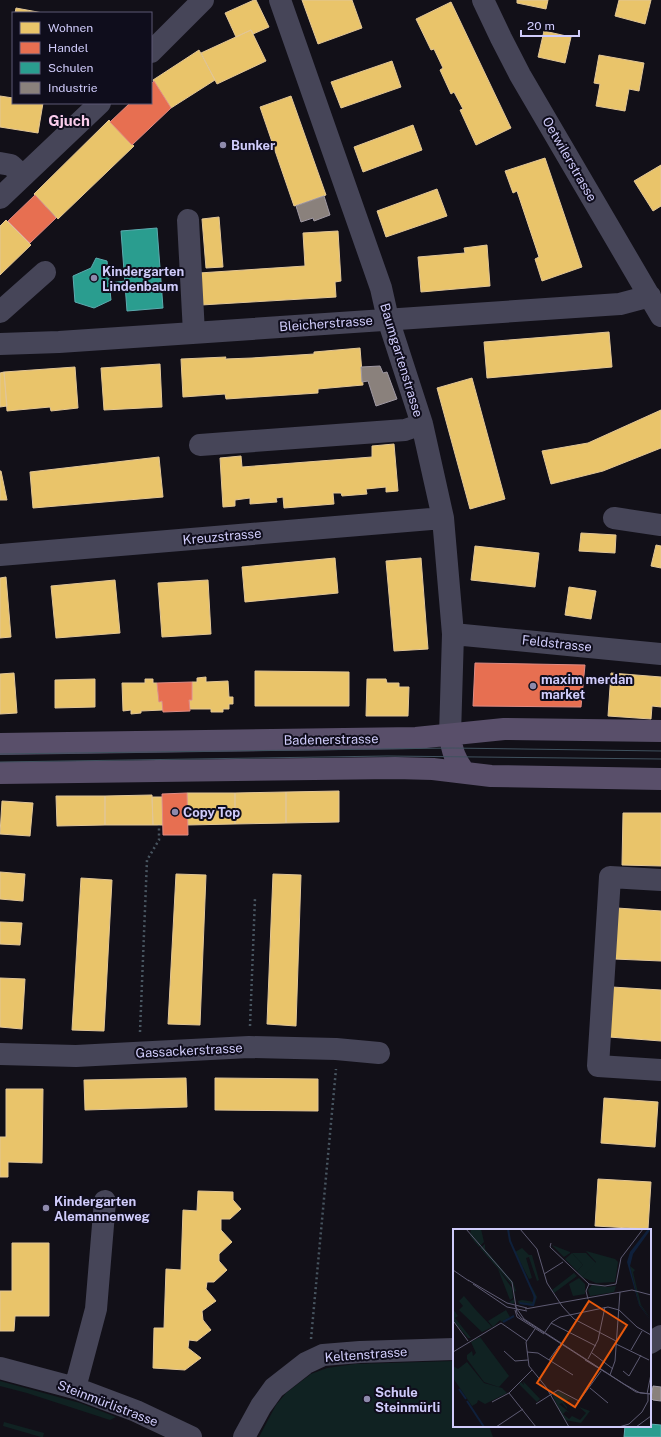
<svg xmlns="http://www.w3.org/2000/svg" width="661" height="1437" viewBox="0 0 661 1437" font-family="'Public Sans',sans-serif">
<style>
.green{fill:#102222}
.homes{fill:#e9c46a;stroke:#e2c696}
.shops{fill:#e76f51;stroke:#e08b84}
.schools{fill:#2a9d8f;stroke:#5cabaf}
.industry{fill:#8a817c;stroke:#9f98a2}
.lines{fill:none;stroke-linecap:round;stroke-linejoin:round}
.path{stroke:#485560;stroke-width:2.5;stroke-dasharray:2 3;stroke-linecap:butt}
.minor{stroke:#464558;stroke-width:22}
.major{stroke:#594f6a;stroke-width:22}
.tram{stroke:#40525f;stroke-width:1}
.poi-dot{fill:#8e8aac;stroke:#0f0d1c;stroke-width:1.5}
.labels{text-anchor:middle;stroke-width:4;stroke-linejoin:round;paint-order:stroke}
.poi-label{font-size:13px;font-weight:bold;fill:#d0ccfb;stroke:#0f0d1c;text-anchor:start}
.street-label{font-size:13px;fill:#d0ccfb;stroke:#0f0d1c}
.quarter-label{font-size:15px;font-weight:bold;fill:#fbcdec;stroke:#0f0d1c}
.inset-river{fill:none;stroke:#0f203b;stroke-width:2}
.inset-road{fill:none;stroke:#5e5b73;stroke-width:1}
.view{fill:#e8590c;fill-opacity:0.15;stroke:#e8590c;stroke-width:2}
.inset-edge{fill:none;stroke:#d0ccfb;stroke-width:2}
</style>
<rect width="100%" height="100%" fill="#121018"/>
<path class="green" d="M454,1361V1426H489L493,1437H259L276,1405L286,1393L311,1374L327,1368L355,1364Z
M0,1381L80,1403L116,1417L110,1420L27,1393L0,1386Z
M4,1422L44,1433L43,1437H41L3,1426Z"/>
<path class="homes" d="M254,0H256L269,27L253,34L251,30L236,37L225,13Z
M302,0H352L362,28L318,44Z
M517,0H548L546,9L517,3Z
M619,0H651L645,24L615,16Z
M451,2L511,128L476,145L460,110L463,109L454,92L451,94L440,70L443,68L434,49L431,50L416,19Z
M16,8L43,13H15Z
M251,30L266,61L217,84L201,53Z
M544,31L571,37L565,63L538,57Z
M199,50L215,80L171,108L153,80Z
M599,55L644,63L639,91L629,89L625,111L596,106L600,84L594,83Z
M392,61L401,87L341,108L331,82Z
M0,96L13,98V103H43L38,133L0,127Z
M291,96L326,195L294,206L260,107Z
M109,120L134,146L58,219L34,194Z
M413,125L422,150L363,172L354,147Z
M545,158L582,267L542,281L535,259L539,257L517,191L513,193L505,171Z
M661,165V206L653,211L634,181Z
M437,189L447,216L386,237L377,211Z
M219,217L223,267L206,268L202,219Z
M6,220L31,245L0,275V226Z
M338,231L341,281L335,282L336,297L201,305L199,273L305,266L303,233Z
M487,245L490,286L421,292L418,257L465,253L464,248Z
M609,332L612,367L487,378L484,342Z
M360,348L363,385L318,389V393L226,399L225,394L183,397L181,359L226,357L225,359L252,358L314,354V352Z
M160,364L162,407L104,410L101,368Z
M75,367L78,408L51,411L50,407L7,411L4,372Z
M4,372L7,406L0,407V373Z
M472,378L505,499L470,509L437,388Z
M661,410V448L603,471L551,484L542,451L588,443Z
M394,444L398,491L386,492V487L366,489L367,494L342,496L341,493H333L334,504L284,508L283,497L276,498L277,502L250,504V498L235,500V506L223,507L220,458L241,456L242,467L372,457V446Z
M159,457L163,497L33,508L30,472Z
M0,471H1L7,500H0Z
M581,533L616,535L615,553L579,551Z
M656,545L661,546V568L651,566Z
M475,546L539,553L535,587L471,580Z
M335,558L338,593L245,602L242,567Z
M421,558L428,649L394,651L386,561Z
M6,577L11,637L0,638V578Z
M115,580L120,633L56,638L51,586Z
M208,580L211,634L162,637L158,583Z
M569,587L596,591L591,619L565,615Z
M255,671L349,672V706H255Z
M14,673L17,713L0,714V674Z
M611,673L661,677V707L652,706L651,719L608,716Z
M206,677V682L228,681L229,697H233V704H229V709H223V712H211V709H190L189,700H192V682H197V678Z
M95,679V707L55,708V680Z
M145,679H153V683H157L159,702L162,701L163,710L141,711V713L131,714V710L123,711L122,683H145Z
M367,679H386L387,683H399V687H409L408,716H366Z
M339,791V822L286,823V792Z
M286,792V823L235,824V793Z
M187,793H235V824L187,825Z
M152,795L153,825H105V796Z
M56,796H105V825L57,826Z
M152,797H162L163,825H153Z
M2,801L33,803L30,836L0,834Z
M623,813H661V866L622,865Z
M0,872L25,874L23,901L0,899Z
M176,874L206,875L200,1025L168,1024Z
M273,874L301,875L296,1026L267,1024Z
M81,878L112,880L104,1031L72,1030Z
M617,908L661,911V961L614,959Z
M0,922L22,923L20,945L0,944Z
M0,978L25,979L22,1029L0,1027Z
M612,987L661,990V1041L609,1037Z
M186,1078L187,1107L85,1110L84,1080Z
M215,1078L318,1079V1111L215,1110Z
M6,1089H43L42,1163L8,1162V1177H0V1137H6Z
M604,1098L658,1102L655,1147L601,1143Z
M598,1179L651,1182L648,1229L595,1226Z
M198,1191L233,1192V1200L241,1209L230,1219H221V1230L232,1242L219,1254V1261L227,1270L214,1282H207L206,1289L216,1301L202,1311L203,1320L211,1330L197,1341L189,1340L188,1348L201,1358L185,1370L153,1368L154,1328H164L166,1269L181,1270L183,1210L197,1211Z
M12,1243H49V1316H15L14,1331H0V1291H12Z"/>
<path class="shops" d="M154,81L171,108L132,145L110,122L130,103H151V84Z
M35,195L56,218L30,243L8,221Z
M475,663L585,665L581,707L473,706Z
M192,682V700H189L190,711L163,712L162,701L159,702L157,683Z
M187,793L188,835H163L162,794Z"/>
<path class="schools" d="M157,228L163,308L127,311L121,231Z
M96,258L107,261L111,300L94,308L75,302L73,276L91,268Z
M125,281V289L110,291V283Z
M650,1424L661,1425V1437H624L625,1426H650Z"/>
<path class="industry" d="M324,196L330,215L314,221L313,218L301,222L296,206Z
M380,366L383,373L387,372L397,399L376,406L368,381L362,382L361,367Z
M653,1386L661,1387V1401L653,1400L651,1398Z"/>
<g class="lines">
<path class="path" d="M250,1026L255,898
M140,1032L147,860L159,840V825
M311,1339L336,1069"/>
<path class="minor" d="M280,0L381,288L388,319L422,424L443,518L453,634L450,735
M483,0L501,38L520,75L661,316
M151,52L203,0
M0,163L11,165L23,176
M0,198L100,103
M188,220L194,333
M0,312L45,272
M0,344L59,342L620,304L650,296
M200,445L405,430L422,424
M614,518L661,525
M0,555L443,518
M453,634L661,654
M661,880L610,877L598,1066L661,1070
M0,1054L76,1056L249,1047L336,1049L379,1053
M650,1343L661,1336
M0,1368L75,1388L136,1411L191,1437
M75,1388L96,1309L105,1201
M244,1437L261,1406L274,1388L306,1363L323,1355L360,1352L454,1349"/>
<path class="major" d="M450,735C452,751 455,760 465,773
M0,744L416,738L504,729L661,731
M0,773L395,768L433,769L491,776L661,779"/>
<path class="tram" d="M0,754L452,748L661,751
M0,762L387,756L661,759"/>
</g>
<g class="poi-dot">
<circle cx="223" cy="145" r="4"/>
<circle cx="94" cy="278" r="4"/>
<circle cx="533" cy="686" r="4"/>
<circle cx="175" cy="812" r="4"/>
<circle cx="46" cy="1208" r="4"/>
<circle cx="367" cy="1399" r="4"/>
</g>
<g class="labels">
<g class="poi-label">
<text x="231" y="150">Bunker</text>
<text x="102" y="276">Kindergarten<tspan x="102" dy="15">Lindenbaum</tspan></text>
<text x="541" y="684">maxim merdan<tspan x="541" dy="15">market</tspan></text>
<text x="183" y="817">Copy Top</text>
<text x="54" y="1206">Kindergarten<tspan x="54" dy="15">Alemannenweg</tspan></text>
<text x="375" y="1397">Schule<tspan x="375" dy="15">Steinmürli</tspan></text>
</g>
<g class="street-label">
<text transform="translate(570 159) rotate(60)" y="5">Oetwilerstrasse</text>
<text transform="translate(326 323) rotate(-4)" y="5">Bleicherstrasse</text>
<text transform="translate(402 360) rotate(73)" y="5">Baumgartenstrasse</text>
<text transform="translate(222 536) rotate(-5)" y="5">Kreuzstrasse</text>
<text transform="translate(557 643) rotate(6)" y="5">Feldstrasse</text>
<text transform="translate(331 739) rotate(-1)" y="5">Badenerstrasse</text>
<text transform="translate(189 1050) rotate(-3)" y="5">Gassackerstrasse</text>
<text transform="translate(366 1354) rotate(-4)" y="5">Keltenstrasse</text>
<text transform="translate(108 1403) rotate(21)" y="5">Steinmürlistrasse</text>
</g>
<g class="quarter-label">
<text x="69" y="126">Gjuch</text>
</g>
</g>
<g transform="translate(453 1229)">
<rect width="198" height="198" fill="#121018"/>
<path d="M18,0H28L31,13L26,18L17,7ZM32,15V20L60,53L63,62L61,63L62,73L60,75L56,73L61,70L60,57L27,19ZM119,24H133L143,34L129,48L124,42L130,36ZM177,37L182,41L180,43L188,76L198,90L186,75ZM45,40L59,59L60,69L57,71ZM79,58L84,68L81,77L66,75L65,72L69,71L81,73ZM11,67L22,80L39,98L29,103L6,81L10,77L6,72ZM0,80L5,87L2,89L18,109H15L0,92ZM27,108L56,147L46,158L31,153L14,130V126L19,122L20,127L23,124L18,113ZM14,133L31,154L49,159L54,164L32,175L25,171L24,174L19,177L0,149V137L5,140ZM70,152L87,170L84,173L66,155L68,153L71,156ZM106,162L122,172L117,170L110,173L114,178V180L109,174L106,175L117,184L113,182L110,185L116,190L119,187L127,191L133,184L126,178L137,182L128,194L112,191L108,184L99,165Z" fill="#102222"/>
<path d="M133,22L162,30L165,33L162,53L143,54L129,48L143,33ZM139,56L154,58L163,57L161,63L137,67L135,61Z" fill="#102222"/>
<path d="M99,16L117,23V24L111,28ZM69,19L76,26H79L86,51L84,52L76,28L73,29L79,49L76,50L62,23ZM119,24L130,36L124,42L112,30ZM121,44L124,47L101,64L99,61ZM126,49L132,55V65L120,67L116,55ZM53,81L57,88L49,93L47,91L40,98L35,92Z" fill="#102222"/>
<path d="M195,0H198L180,25L177,37L186,75L198,92L186,76L174,33L177,23Z" fill="#0f203b"/>
<path class="inset-river" d="M55,0L57,12L82,68L80,76L67,74M50,93L61,87M6,160L13,170M14,172L31,198"/>
<path class="inset-road" d="M13,0L59,53L64,84L68,89L183,163L198,165M67,0L84,20L94,54L109,77L121,90L163,112M98,14L97,18L136,55M0,41L16,52M91,45L110,33M15,51L54,74L74,79M20,55L54,78L74,82M136,55L152,57L163,55L168,29L190,0M135,70L133,62L136,55M62,77L71,90L171,155L187,164L198,165M72,80L179,61L198,66M62,81L64,88L91,105M1,93L15,112M98,94L143,117M82,100L73,113L76,137L93,158L116,198M92,103L99,93L107,88L155,78L166,81L184,98L198,106M163,115L196,131M178,121L189,102M51,122L62,132L75,131M0,123L48,94L74,112M74,123L85,124L120,146M139,124L160,140M135,130L145,111L152,78M96,131L106,117M132,131L152,143M170,142L176,147L188,126M157,146L162,132L167,63M137,159L155,174M56,164L83,198M194,165L198,145M39,173L56,164L79,141M83,175L105,161L126,172L148,142M43,198L70,180M166,198L176,195L189,183L195,172V165M183,198L198,187"/>
<path class="view" d="M136,72L174,96L122,178L84,154Z"/>
<rect width="198" height="198" class="inset-edge"/>
</g>
<rect x="12" y="12" width="140" height="92" fill="#0f0d1c" stroke="#5c5975"/>
<rect x="20" y="22" width="20" height="12" fill="#e9c46a" stroke="#5c5975"/>
<text x="48" y="32" font-size="12" fill="#d0ccfb">Wohnen</text>
<rect x="20" y="42" width="20" height="12" fill="#e76f51" stroke="#5c5975"/>
<text x="48" y="52" font-size="12" fill="#d0ccfb">Handel</text>
<rect x="20" y="62" width="20" height="12" fill="#2a9d8f" stroke="#5c5975"/>
<text x="48" y="72" font-size="12" fill="#d0ccfb">Schulen</text>
<rect x="20" y="82" width="20" height="12" fill="#8a817c" stroke="#5c5975"/>
<text x="48" y="92" font-size="12" fill="#d0ccfb">Industrie</text>
<path d="M521 30v6h58v-6" fill="none" stroke="#d0ccfb" stroke-width="2"/>
<text x="527" y="30" font-size="12" fill="#d0ccfb" stroke="#0f0d1c" stroke-width="3" paint-order="stroke">20 m</text>
</svg>
